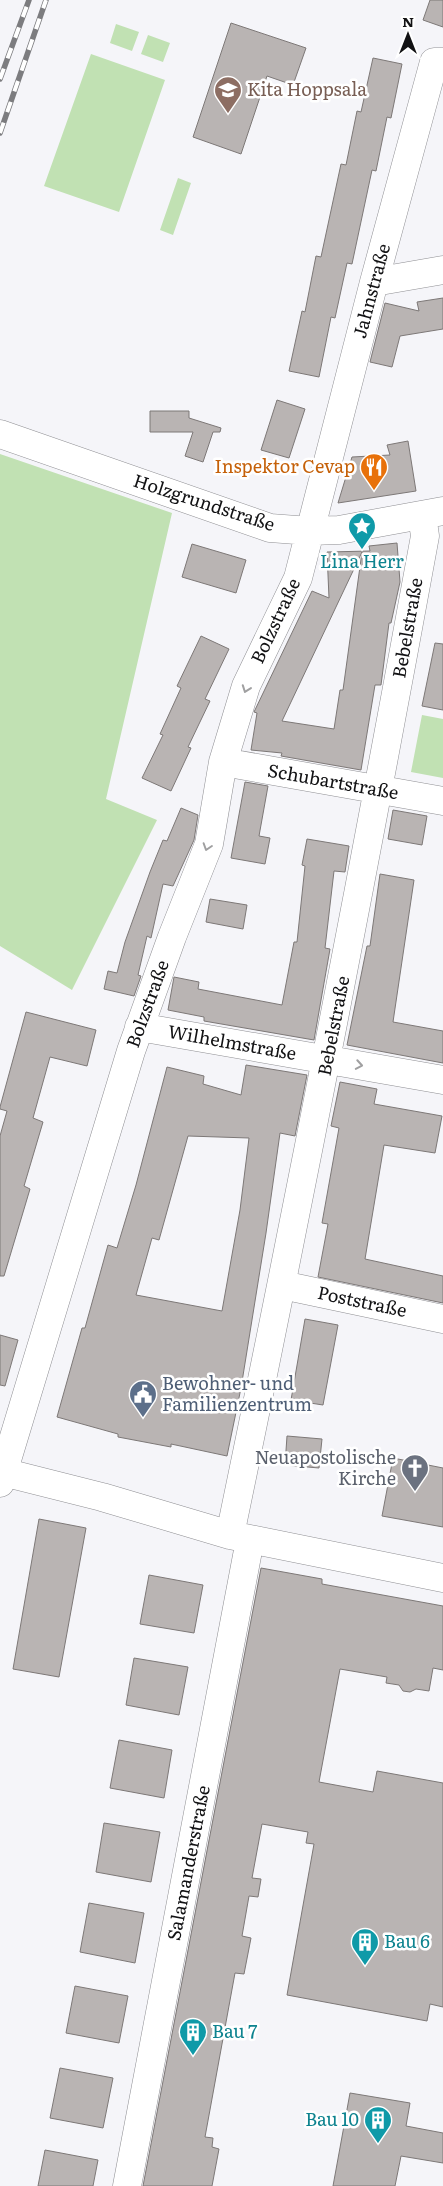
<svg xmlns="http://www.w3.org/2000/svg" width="443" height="2186" viewBox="0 0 443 2186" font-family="Literata,serif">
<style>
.green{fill:#c1e1b3}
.building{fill:#b9b4b3;stroke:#7d7877;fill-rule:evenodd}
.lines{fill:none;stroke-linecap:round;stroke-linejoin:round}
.minor-casing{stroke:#8f8f93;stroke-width:29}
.minor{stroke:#fff;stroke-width:28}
.rail-casing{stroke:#7c7c7f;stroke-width:5.5}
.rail{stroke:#fff;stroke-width:4;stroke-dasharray:11;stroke-linecap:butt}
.oneway{stroke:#a0a0a1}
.labels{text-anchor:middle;stroke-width:5;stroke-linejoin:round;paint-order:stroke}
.education-label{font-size:18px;fill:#785e54;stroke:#fff;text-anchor:start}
.street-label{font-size:18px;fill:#121214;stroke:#fff}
.food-label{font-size:18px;fill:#c56008;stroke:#fff;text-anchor:end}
.culture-label{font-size:18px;fill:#0d838f;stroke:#fff;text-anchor:start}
.service-label{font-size:18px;fill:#4e5e75;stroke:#fff;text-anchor:start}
.worship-label{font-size:18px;fill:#5b616d;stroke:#fff;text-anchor:end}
</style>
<rect width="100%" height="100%" fill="#f5f5f9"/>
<path class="green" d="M116,24L139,32L132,51L110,43Z
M148,35L170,43L163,62L141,54Z
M91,54L165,80L119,212L44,186Z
M178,178L191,183L173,235L160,230Z
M0,454L172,513L106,799L157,820L72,990L0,946Z
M422,715L443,719V778L411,772Z"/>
<path class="building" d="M430,0H443V27L423,20Z
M231,23L306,48L293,85L267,76L241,154L193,137Z
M373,58L402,64L391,118L387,117L376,171L372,170L352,264L347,263L335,318L331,317L319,377L289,371L302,311L305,312L316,256L321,257L341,164L346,165L357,111L361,112Z
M443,298V329L400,336L392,367L370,362L385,303L419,311L417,302Z
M277,400L305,409L289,458L261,450Z
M150,411H189V418L221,428L220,432H213L203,462L185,456L193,432H150Z
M408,441L416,491L338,503L352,457L390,455L387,445Z
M397,543L400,582L391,623H389L381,685H375L361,770L281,756L282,753L251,750L257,713L254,712L312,591L329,598L327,552L370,551L369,546ZM362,552L343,690H340L334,729L282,721Z
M192,544L246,560L236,593L182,577Z
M201,636L229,649L205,699L210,701L188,747L191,748L171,791L142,778L163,735L160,734L181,688L177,686Z
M435,643L443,644V710L422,706Z
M245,782L268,786L259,836L270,838L265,864L231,858Z
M181,808L198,815L194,840L173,886L163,884L151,938L147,936L138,975L141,976L134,996L104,989L108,971L117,973L125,942L150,872L163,840L167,841Z
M393,810L427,816L422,845L388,839Z
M307,839L349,846L345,872L334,871L325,948L330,949L314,1040L204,1021V1017L168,1010L174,977L199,982L198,989L282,1005L294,942H297L305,866L302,865Z
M380,874L414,880L393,1022L443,1031V1063L347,1045L367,946H370Z
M210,899L247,905L243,929L206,922Z
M26,1012L96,1030L87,1066L50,1057L33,1118L43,1122L24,1186L30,1189L4,1276H0V1136L7,1111L0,1109V1107Z
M246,1065L307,1075L295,1136L280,1133L266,1233L241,1388L227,1456L171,1444V1447L118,1437V1434L57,1417L82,1328H85L108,1245L117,1248L136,1185L167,1067L204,1076L203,1084L241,1095ZM188,1136L249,1138L240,1210L222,1311L136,1295L152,1238L159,1240Z
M340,1082L377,1089L374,1104L442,1116L435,1153L384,1145L365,1259L443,1276V1303L318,1277L328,1224L322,1223L339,1128L331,1126Z
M305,1319L338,1325L323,1405L291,1400Z
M0,1335L18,1340L5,1386L0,1385Z
M287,1436L322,1439L319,1468L285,1465Z
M393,1458L443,1468V1527L382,1516Z
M39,1519L86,1528L59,1677L13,1669Z
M261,1568L322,1579V1584L443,1606V1670L433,1668L429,1691L416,1689L410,1692L403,1691L399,1685L386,1683L387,1677L340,1669L319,1782L373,1792L377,1771L443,1783V2007L430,2004L427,2021L287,1995L314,1844L306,1843L308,1832L262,1824L252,1878L261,1879L258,1897L249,1896L242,1936L251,1938L244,1974L235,1973L205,2137L213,2138L212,2147L219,2149L212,2186H143Z
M149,1575L203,1585L194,1633L140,1624Z
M134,1658L188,1667L179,1715L126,1705Z
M119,1740L172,1750L164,1798L110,1788Z
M104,1823L160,1832L151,1882L96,1872Z
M89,1903L144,1913L135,1963L80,1952Z
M75,1986L128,1996L119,2043L66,2033Z
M60,2068L113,2078L103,2128L50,2118Z
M350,2093L410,2103L406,2126L443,2133V2163L401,2156L395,2186H333Z
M45,2150L98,2160L93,2186H38Z"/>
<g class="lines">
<g class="minor-casing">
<path id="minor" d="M374,282L443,270
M0,434L270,528L310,531L339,530L443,511
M223,762L443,801
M139,1027L443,1080
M282,1285L443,1319
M3,1472L102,1497L230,1535L443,1578
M0,1483L131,1051L172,937L209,844L223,762L246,686L298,578L374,282L434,62H443
M230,1535C299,1203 364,870 425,536L422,515
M127,2186L250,1540"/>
</g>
<use href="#minor" class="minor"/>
<g class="rail-casing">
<path id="rail" d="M0,79L29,0
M0,133L46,0"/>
</g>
<use href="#rail" class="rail"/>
</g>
<defs><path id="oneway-chevron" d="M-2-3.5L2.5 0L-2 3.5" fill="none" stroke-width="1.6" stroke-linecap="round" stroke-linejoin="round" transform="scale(1.25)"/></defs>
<g class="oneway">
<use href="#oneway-chevron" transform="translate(246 689) rotate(110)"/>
<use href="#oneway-chevron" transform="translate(207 847) rotate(108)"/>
<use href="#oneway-chevron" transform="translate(359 1065) rotate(10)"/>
</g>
<defs>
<g id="school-pin" transform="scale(1.4375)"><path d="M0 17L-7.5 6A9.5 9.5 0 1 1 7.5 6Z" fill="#8d6e63" stroke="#fff"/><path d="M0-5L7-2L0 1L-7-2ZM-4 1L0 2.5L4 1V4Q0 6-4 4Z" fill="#fff"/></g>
<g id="restaurant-pin" transform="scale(1.4375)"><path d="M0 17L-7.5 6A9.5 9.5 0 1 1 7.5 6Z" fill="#e8710a" stroke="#fff"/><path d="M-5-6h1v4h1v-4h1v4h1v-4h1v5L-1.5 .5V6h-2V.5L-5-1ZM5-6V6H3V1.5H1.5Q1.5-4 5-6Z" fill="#fff"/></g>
<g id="sight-pin" transform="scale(1.4375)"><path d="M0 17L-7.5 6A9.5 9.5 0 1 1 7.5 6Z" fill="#0f9aa8" stroke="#fff"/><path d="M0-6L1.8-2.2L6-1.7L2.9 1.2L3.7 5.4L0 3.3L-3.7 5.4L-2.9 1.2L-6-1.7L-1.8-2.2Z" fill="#fff"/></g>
<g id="civic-pin" transform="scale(1.4375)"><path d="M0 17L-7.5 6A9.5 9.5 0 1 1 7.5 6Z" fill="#5c6f8a" stroke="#fff"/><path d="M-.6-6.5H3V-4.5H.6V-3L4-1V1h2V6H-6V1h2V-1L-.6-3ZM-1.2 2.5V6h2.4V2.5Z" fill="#fff"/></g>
<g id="church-pin" transform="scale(1.4375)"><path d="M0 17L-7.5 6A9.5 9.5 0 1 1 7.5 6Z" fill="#6b7280" stroke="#fff"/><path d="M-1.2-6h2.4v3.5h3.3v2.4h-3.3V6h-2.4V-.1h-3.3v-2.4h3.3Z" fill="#fff"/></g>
<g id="building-pin" transform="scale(1.4375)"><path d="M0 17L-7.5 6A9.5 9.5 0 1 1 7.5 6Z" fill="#0f9aa8" stroke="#fff"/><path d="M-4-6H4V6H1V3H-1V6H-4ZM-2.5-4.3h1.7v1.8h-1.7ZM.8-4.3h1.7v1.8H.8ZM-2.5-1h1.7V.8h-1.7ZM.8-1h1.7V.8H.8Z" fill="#fff"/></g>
</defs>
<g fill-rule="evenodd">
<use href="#school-pin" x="228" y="90"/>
<use href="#restaurant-pin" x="374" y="467"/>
<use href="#sight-pin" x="362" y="526"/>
<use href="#civic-pin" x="143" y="1394"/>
<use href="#church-pin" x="415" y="1468"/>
<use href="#building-pin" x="365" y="1942"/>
<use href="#building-pin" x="193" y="2032"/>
<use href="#building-pin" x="378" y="2120"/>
</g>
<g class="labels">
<g class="education-label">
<text x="247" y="96">Kita Hoppsala</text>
</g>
<g class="street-label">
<text transform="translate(372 291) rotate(-75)" y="6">Jahnstraße</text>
<text transform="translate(204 503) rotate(18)" y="6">Holzgrundstraße</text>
<text transform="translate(276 621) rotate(-65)" y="6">Bolzstraße</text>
<text transform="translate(408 628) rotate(-80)" y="6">Bebelstraße</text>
<text transform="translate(333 782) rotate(10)" y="6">Schubartstraße</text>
<text transform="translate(148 1004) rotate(-70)" y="6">Bolzstraße</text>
<text transform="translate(334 1026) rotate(-79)" y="6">Bebelstraße</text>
<text transform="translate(232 1043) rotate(10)" y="6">Wilhelmstraße</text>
<text transform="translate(362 1302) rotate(12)" y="6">Poststraße</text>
<text transform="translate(189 1863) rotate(-79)" y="6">Salamanderstraße</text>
</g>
<g class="food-label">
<text x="355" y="473">Inspektor Cevap</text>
</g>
<g class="culture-label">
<text x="362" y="568" text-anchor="middle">Lina Herr</text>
<text x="384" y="1948">Bau 6</text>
<text x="212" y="2038">Bau 7</text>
<text x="359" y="2126" text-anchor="end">Bau 10</text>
</g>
<g class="service-label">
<text x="162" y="1390">Bewohner- und<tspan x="162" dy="21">Familienzentrum</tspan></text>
</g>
<g class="worship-label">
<text x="396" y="1464">Neuapostolische<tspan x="396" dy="21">Kirche</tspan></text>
</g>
</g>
<g transform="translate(408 35)" stroke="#ffffff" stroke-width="4" paint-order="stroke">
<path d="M0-4L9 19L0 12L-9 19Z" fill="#121214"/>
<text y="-8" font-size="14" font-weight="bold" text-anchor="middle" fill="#121214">N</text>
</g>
</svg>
